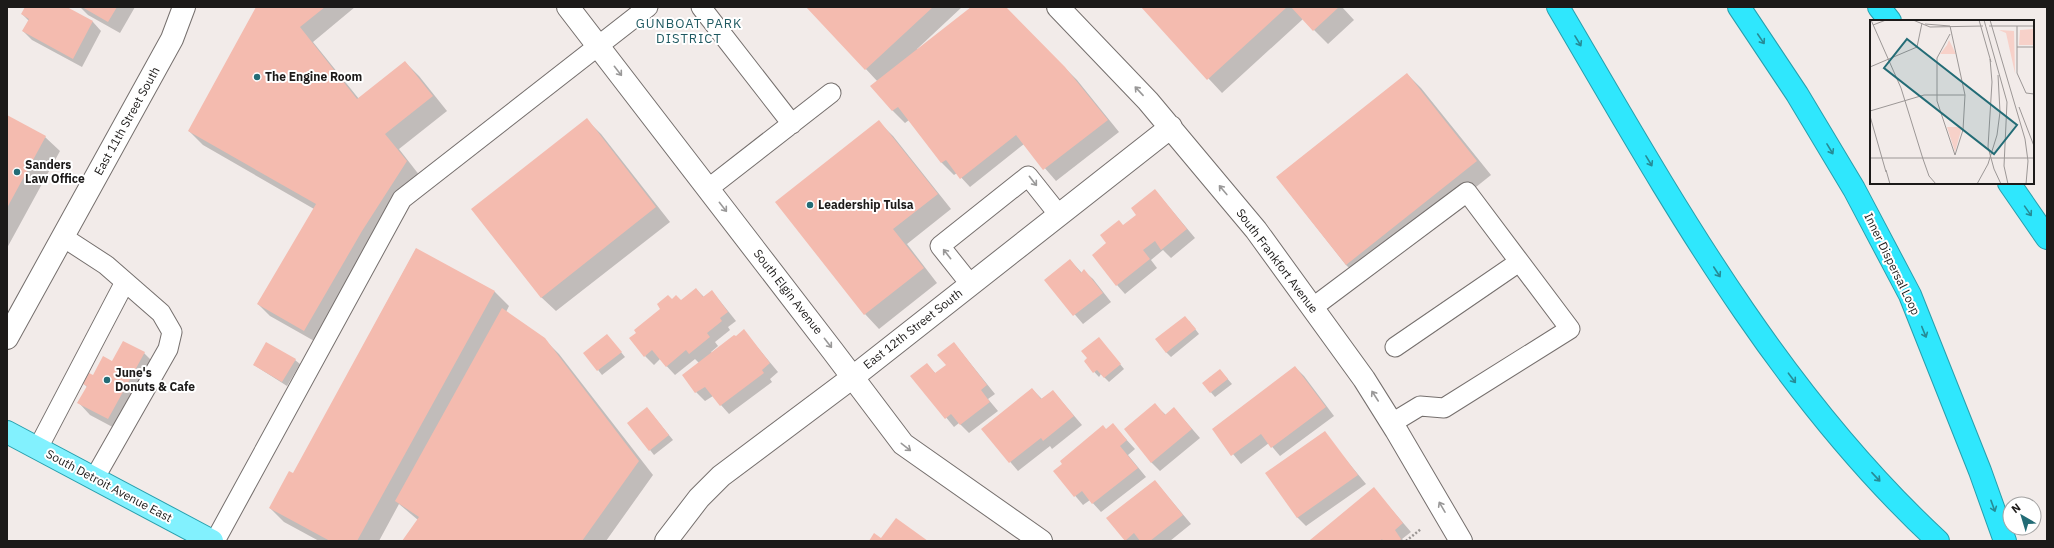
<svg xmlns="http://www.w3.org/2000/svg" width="2054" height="548" viewBox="0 0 2054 548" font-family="'IBM Plex Sans',sans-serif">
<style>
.shadow{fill:#0003}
.building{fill:#f4bbaf}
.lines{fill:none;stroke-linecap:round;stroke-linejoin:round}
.service-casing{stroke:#756f6d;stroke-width:21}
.minor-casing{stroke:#756f6d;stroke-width:24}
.primary-casing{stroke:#289fad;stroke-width:24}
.motorway-casing{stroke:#289fad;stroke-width:24}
.path{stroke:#9b9694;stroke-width:2.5;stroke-dasharray:2 2;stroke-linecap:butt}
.service{stroke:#fff;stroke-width:19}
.minor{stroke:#fff;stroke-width:22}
.primary{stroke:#82f1fe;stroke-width:22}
.motorway{stroke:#2fe7fd;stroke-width:22}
.oneway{stroke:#268b96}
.oneway2{stroke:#999898}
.poi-dot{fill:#236c76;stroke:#fff;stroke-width:1.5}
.labels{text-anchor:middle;stroke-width:4;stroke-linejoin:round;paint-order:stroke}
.poi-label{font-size:12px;font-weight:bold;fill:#1c1a19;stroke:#fff;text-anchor:start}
.street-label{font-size:12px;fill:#1c1a19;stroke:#fff}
.neighbourhood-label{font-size:13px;letter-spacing:1px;fill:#1f5961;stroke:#fff}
.inset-road{fill:none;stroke:#9c9796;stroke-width:1}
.view{fill:#236c76;fill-opacity:0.15;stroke:#236c76;stroke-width:2}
.inset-edge{fill:none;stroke:#1c1a19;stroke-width:2}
</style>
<rect width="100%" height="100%" fill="#f2ebe9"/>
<path class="shadow" d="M26,7H64L93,22L101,31L82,67L32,40L23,31L29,21L22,14Z
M80,7H135L120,33L88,15Z
M257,7H355L313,42L359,99L405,62L419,76L447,111L399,149L420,176L316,342L270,316L258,304L314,209L203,145L189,131Z
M808,7H962L917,49L918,50L973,7H1004L1077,80L1119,132L1056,181L1024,144L970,187L957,173L954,175L942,163L909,120L905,123L893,111L872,87L878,82Z
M1142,7H1342L1354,20L1328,44L1303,19L1222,93Z
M1407,74L1421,88L1491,175L1361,279L1346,265L1277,177Z
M7,116L45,137L60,151L7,248Z
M587,120L601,134L670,222L556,311L541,297Z
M879,122L893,136L951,209L907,244L937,283L879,329L865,314L777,202Z
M1155,190L1195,238L1171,258L1163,250L1151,260L1157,268L1125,294L1117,285L1107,244L1137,215Z
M416,249L495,292L509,306L506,312L544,339L559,354L653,475L606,541H403L418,520L399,504L379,541H319L284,522L270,508L293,475Z
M1070,260L1082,273L1084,271L1093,279L1111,302L1083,324L1045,280Z
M696,289L704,297L712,291L736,321L728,327L730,330L715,342L718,346L711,352L712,353L744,331L778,372L770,379L772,382L729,414L713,396L705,401L696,392L699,363L695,359L675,375L660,359L654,365L645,356L672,300L681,301Z
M1189,321L1199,334L1171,357L1166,352Z
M607,335L625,357L602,375L585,353Z
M954,343L995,394L988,399L998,411L969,433L959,423L954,427L912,376L927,364L936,374L947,365Z
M1103,343L1124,369L1109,382L1101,374L1099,377L1085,362Z
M144,353L156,365L120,431L90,415L79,403L87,387L84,384L93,377L112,363Z
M295,360L300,364L287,386L254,365Z
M1295,367L1304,376L1334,416L1280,456L1269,443L1241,464L1213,429Z
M1220,370L1232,384L1215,397L1203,383Z
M1032,389L1042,399L1053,391L1082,425L1052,449L1050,446L1018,471L982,429Z
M1155,405L1166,415L1174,408L1200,438L1160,471L1151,462Z
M647,408L673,440L654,455L650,450Z
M1113,425L1135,449L1128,455L1146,477L1101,512L1090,500L1083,505L1055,472Z
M1324,433L1366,484L1306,526L1297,517Z
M1155,481L1191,524L1170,541H1126L1108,518Z
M1374,489L1411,532L1402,539L1404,541H1313Z"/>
<path class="building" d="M25,7H67L93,21L73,59L22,31L29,19L21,14Z
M82,7H117L108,22Z
M256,7H325L300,27L357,99L405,61L433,96L385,134L407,161L362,231L304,331L257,304L316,204L188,131Z
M806,7H933L865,70Z
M971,7H1006L1065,67L1108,120L1043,170L1016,135L960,179L946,160L941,163L898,107L892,111L870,86Z
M1141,7H1287L1207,80Z
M1291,7H1339L1313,31Z
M1407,73L1477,161L1346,265L1276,177Z
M7,115L46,136L7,208Z
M587,118L656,207L541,298L471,209Z
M879,120L938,194L893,229L924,268L864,315L775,202Z
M1155,189L1187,229L1161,250L1155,241L1143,250L1150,259L1116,286L1092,255L1106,243L1100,235L1119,220L1123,225L1136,215L1131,208Z
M416,248L495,291L357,541H330L269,508L289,471L293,473Z
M1070,259L1081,273L1084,269L1103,293L1073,316L1044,280Z
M696,288L703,297L712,290L728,312L720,318L722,321L707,333L710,337L689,354L686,350L666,367L652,350L644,357L629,338L636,333L634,330L660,309L657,304L668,295L672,299L676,295L681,300Z
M502,308L545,338L639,461L582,541H402L419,517L395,501Z
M1185,316L1196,329L1166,353L1155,339Z
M744,329L770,363L762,370L764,373L720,406L705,387L695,393L682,375L734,335L736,336Z
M607,334L622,352L597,371L583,353Z
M1099,337L1121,364L1104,378L1097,370L1093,373L1084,361L1087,358L1081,351Z
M123,341L145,352L108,419L77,403L87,386L83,384L89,373L93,375L103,356L112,361Z
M266,342L296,359L282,382L253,365Z
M954,342L987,385L981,390L990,402L960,425L951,414L945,419L910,376L927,363L935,373L946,365L937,355Z
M1295,366L1326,407L1271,448L1261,434L1231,456L1212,429Z
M1220,369L1228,379L1210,393L1202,383Z
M1032,388L1041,399L1053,390L1074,416L1043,441L1041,438L1009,463L981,429Z
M1155,403L1165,415L1174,407L1192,429L1151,463L1124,429Z
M647,407L669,435L649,451L627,423Z
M1113,423L1127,440L1120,446L1138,468L1092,504L1082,491L1074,497L1053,471L1062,464L1060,461L1103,425L1106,429Z
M1325,431L1358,475L1297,518L1265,473Z
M1155,480L1183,515L1150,541H1140L1134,533L1125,541L1106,518Z
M1374,487L1403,523L1395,530L1401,539L1399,541H1383L1382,539L1380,541H1312L1310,540Z
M896,518L928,541H869L874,533L881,538Z"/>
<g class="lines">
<g class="service-casing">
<path id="service" d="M701,7L792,124
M709,188L831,93
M63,237L106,265L161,313L172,332L168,349L94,479
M971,285L940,246L1028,176L1059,215
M1312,308L1467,192L1570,329L1444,408L1420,406L1392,423
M1395,347L1519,262
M38,448L125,282
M215,541L402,199L648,7"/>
</g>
<g class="minor-casing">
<path id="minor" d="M568,7L832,350L903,444L1041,541
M1058,7L1148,101L1256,230L1364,379L1396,430L1461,541
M7,338L172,39L184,7
M666,541L699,498L721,476L853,377L1171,127"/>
</g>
<g class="primary-casing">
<path id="primary" d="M7,432L212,541"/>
</g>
<g class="motorway-casing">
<path id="motorway" d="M1558,7C1669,196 1776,391 1938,541
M1739,7L1797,94L1854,189L1910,295L1980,471L2005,541
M1879,7L1890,21
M2009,183L2047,238"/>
</g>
<path class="path" d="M1406,541L1421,529"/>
<use href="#service" class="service"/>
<use href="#minor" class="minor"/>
<use href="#primary" class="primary"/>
<use href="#motorway" class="motorway"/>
</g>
<defs><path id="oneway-shaft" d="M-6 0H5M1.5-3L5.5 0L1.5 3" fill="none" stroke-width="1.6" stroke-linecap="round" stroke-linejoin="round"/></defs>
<g class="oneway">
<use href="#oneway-shaft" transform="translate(1761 39) rotate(56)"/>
<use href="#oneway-shaft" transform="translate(1578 41) rotate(59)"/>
<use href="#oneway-shaft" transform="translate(1830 149) rotate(59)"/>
<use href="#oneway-shaft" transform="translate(1649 161) rotate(59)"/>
<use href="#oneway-shaft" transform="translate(2028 211) rotate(55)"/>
<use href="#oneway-shaft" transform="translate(1717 272) rotate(57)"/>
<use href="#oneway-shaft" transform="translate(1924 332) rotate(68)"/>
<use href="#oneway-shaft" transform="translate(1792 378) rotate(53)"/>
<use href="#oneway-shaft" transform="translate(1876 477) rotate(47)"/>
<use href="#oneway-shaft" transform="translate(1993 506) rotate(70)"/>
</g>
<g class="oneway2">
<use href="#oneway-shaft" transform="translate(618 71) rotate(52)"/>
<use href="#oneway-shaft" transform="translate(1139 91) rotate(-133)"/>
<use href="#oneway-shaft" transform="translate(1033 181) rotate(52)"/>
<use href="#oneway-shaft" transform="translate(1223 190) rotate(-130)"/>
<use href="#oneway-shaft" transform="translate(723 207) rotate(52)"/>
<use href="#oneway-shaft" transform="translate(947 254) rotate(-128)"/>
<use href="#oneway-shaft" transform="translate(828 343) rotate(52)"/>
<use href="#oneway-shaft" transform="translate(1375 396) rotate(-123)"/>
<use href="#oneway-shaft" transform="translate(906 447) rotate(38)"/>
<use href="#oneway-shaft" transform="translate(1442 507) rotate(-120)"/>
</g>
<g class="poi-dot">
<circle cx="257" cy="77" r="4"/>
<circle cx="17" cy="172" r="4"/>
<circle cx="810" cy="205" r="4"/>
<circle cx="107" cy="380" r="4"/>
</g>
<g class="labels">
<g class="poi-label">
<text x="265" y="81">The Engine Room</text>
<text x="25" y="169">Sanders<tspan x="25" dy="14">Law Office</tspan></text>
<text x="818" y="209">Leadership Tulsa</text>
<text x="115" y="377">June's<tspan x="115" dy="14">Donuts &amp; Cafe</tspan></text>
</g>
<g class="street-label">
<text transform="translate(127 121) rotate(-61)" y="4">East 11th Street South</text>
<text transform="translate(1277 261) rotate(53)" y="4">South Frankfort Avenue</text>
<text transform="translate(1892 264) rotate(64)" y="4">Inner Dispersal Loop</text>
<text transform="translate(788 292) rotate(52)" y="4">South Elgin Avenue</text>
<text transform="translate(913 329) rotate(-38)" y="4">East 12th Street South</text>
<text transform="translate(109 486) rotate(28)" y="4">South Detroit Avenue East</text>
</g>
<g class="neighbourhood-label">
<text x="689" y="28">GUNBOAT PARK<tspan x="689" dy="15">DISTRICT</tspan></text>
</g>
</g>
<g transform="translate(1870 20)">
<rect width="164" height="164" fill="#f2ebe9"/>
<path d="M164,9V25H149L150,10ZM129,10L144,11L145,53L136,13ZM79,20L86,34H70L77,25ZM77,107H92L85,132Z" fill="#f7d1c9"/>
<path class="inset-road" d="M1,0L31,68L53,139M43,0L60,7L113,6M109,0L121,42M114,0L137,82L134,146L138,164M120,0L155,119L158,141L156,164M55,4L80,6M3,5L16,0M80,6L95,75L93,110L85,135M119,6H164M147,6V53L156,73L164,74M80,14L67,38V81L85,135M147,27H164M120,39L122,62L118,127L124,149L131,164M0,47L47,27L52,3M149,87L164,126M0,91L54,75H95M0,96L16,152M0,138H164M53,139L59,156L66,164M16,150L20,164M107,164L118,144L127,115L130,92L128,55"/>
<path class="view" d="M37,19L147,105L124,134L14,48Z"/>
<rect width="164" height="164" class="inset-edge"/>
</g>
<rect width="2054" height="548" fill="none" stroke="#1c1a19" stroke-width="16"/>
<g transform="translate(2022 516) rotate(322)"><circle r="19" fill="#ffffff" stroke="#a4a3a3"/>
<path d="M0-3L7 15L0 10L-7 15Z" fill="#236c76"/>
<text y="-6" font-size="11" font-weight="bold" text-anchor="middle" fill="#1c1a19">N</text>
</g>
</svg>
